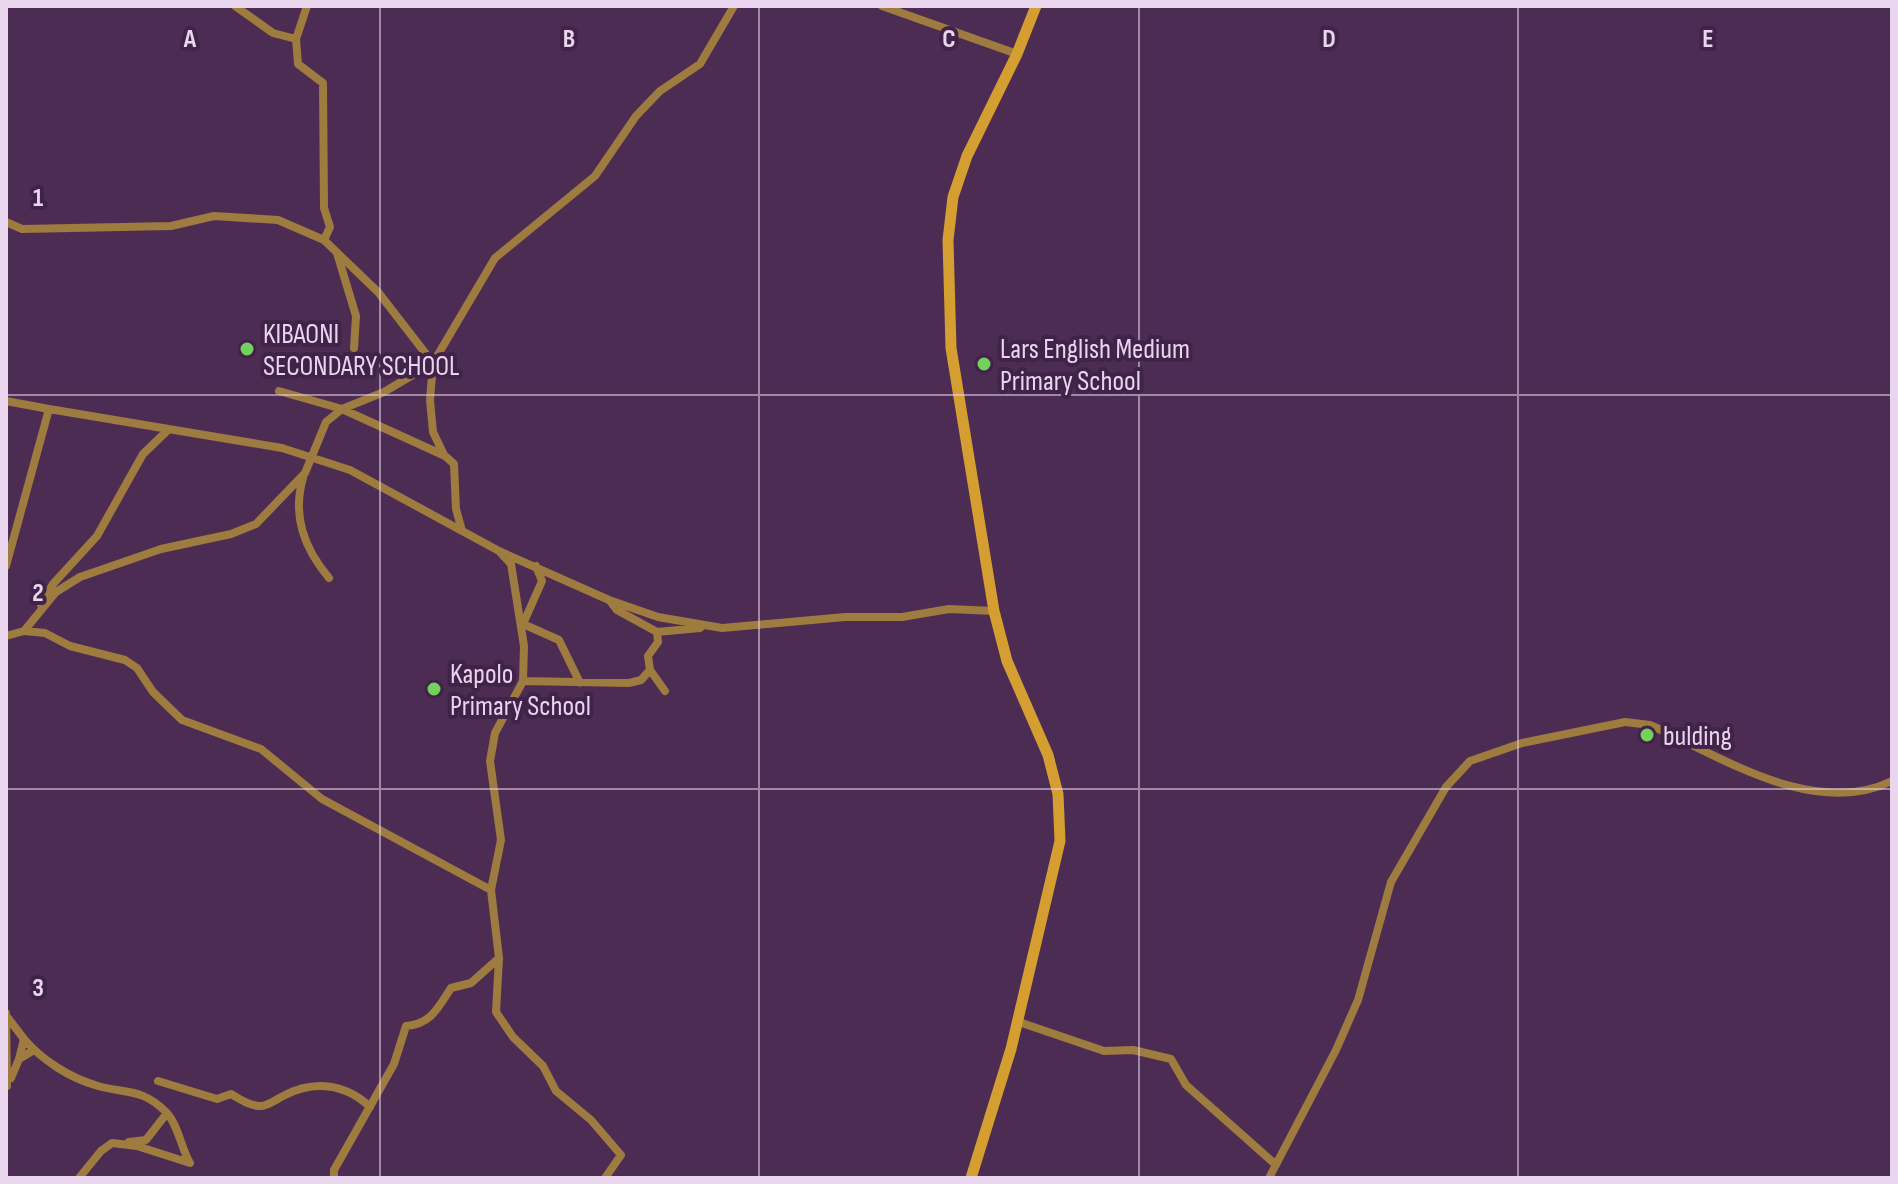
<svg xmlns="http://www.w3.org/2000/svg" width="1898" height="1184" viewBox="0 0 1898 1184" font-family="'Sofia Sans Condensed',sans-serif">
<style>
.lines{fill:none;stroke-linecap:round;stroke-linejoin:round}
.street{stroke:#9e7b3e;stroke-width:8}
.secondary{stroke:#d59e31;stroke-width:11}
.grid{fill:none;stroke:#e9d5ed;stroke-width:2;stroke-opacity:0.55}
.poi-dot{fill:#72d25d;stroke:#412248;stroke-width:3}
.labels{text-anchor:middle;stroke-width:8;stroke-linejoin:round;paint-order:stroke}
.poi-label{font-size:28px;fill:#e9d5ed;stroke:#412248;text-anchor:start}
.grid-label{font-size:26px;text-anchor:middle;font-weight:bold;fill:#e9d5ed;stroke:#412248;stroke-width:8;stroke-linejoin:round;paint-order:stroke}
</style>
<rect width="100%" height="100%" fill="#4c2c53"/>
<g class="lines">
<path class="street" d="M882,6L1017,54
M296,39L307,6
M6,222L22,229L171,226L214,216L278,220L324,240
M337,253L356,316L354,348
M279,391L342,409L443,455
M6,401L49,409
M303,478C292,516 304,548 329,578
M461,527L456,509L454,464L444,455L433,432L430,400L433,363L495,258L595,176L636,116L660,91L700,64L734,6
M6,566L49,409L282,448L350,470L499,551
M536,566L542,581L523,624L559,640L580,683
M610,601L617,610L657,632L658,642L648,656L650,670L665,691
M41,605L53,584L97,536L143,454L168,430
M24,631L45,633L70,646L125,660L137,668L153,692L182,720L261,749L322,799L491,890
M657,632L700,628
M6,636L24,631L56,592L80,577L161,549L231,534L256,524L305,473L326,422L342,409L384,392L433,363L378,292L324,240L330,227L324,208L323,83L298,64L296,39L273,33L235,6
M523,681L629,683L641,680L650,670
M6,1013L7,1086
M8,1018L24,1039L19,1059
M1016,1021L1104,1051L1133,1050L1171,1059L1186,1085L1276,1165
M24,1039C43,1061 70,1078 98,1086C127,1094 142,1088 166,1112C178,1124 181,1148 190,1163L137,1146L112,1143L101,1151L79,1178
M11,1078L19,1059L34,1050
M158,1081L217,1099L231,1094C240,1099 249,1106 260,1106C268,1106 275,1100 283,1096C313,1080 345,1083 370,1107
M129,1142L146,1140L167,1113
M334,1178V1170L394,1064L406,1026C431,1024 438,1008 451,988L471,983L499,958
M605,1178L621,1155L591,1120L556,1091L543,1066L513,1037L496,1012L499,958L491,890L501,840L490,761L495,733L523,681L524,646L511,564L499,551L609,600L658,617L722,628L845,617H902L949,609L994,611
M1269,1178L1336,1050L1358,1000L1391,882L1446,787L1470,761L1522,743L1625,722L1650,725C1722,757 1814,819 1892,781"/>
<path class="secondary" d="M971,1178L1011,1049L1060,841L1058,794L1048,755L1007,661L994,611L951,348L948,240L953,197L967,156L1017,54L1036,6"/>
</g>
<path class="grid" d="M380,6V1178M759,6V1178M1139,6V1178M1518,6V1178M6,395H1892M6,789H1892"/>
<g class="poi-dot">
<circle cx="247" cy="349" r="8"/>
<circle cx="984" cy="364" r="8"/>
<circle cx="434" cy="689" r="8"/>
<circle cx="1647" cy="735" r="8"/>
</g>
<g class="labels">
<g class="poi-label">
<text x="263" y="343">KIBAONI<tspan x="263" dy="32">SECONDARY SCHOOL</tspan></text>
<text x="1000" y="358">Lars English Medium<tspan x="1000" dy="32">Primary School</tspan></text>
<text x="450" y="683">Kapolo<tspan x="450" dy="32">Primary School</tspan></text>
<text x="1663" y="745">bulding</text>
</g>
</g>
<g class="grid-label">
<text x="190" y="47">A</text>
<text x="569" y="47">B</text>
<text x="949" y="47">C</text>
<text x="1329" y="47">D</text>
<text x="1708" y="47">E</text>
<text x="38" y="206">1</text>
<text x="38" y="601">2</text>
<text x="38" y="996">3</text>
</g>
<rect width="1898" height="1184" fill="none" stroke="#e9d5ed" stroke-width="16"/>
</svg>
